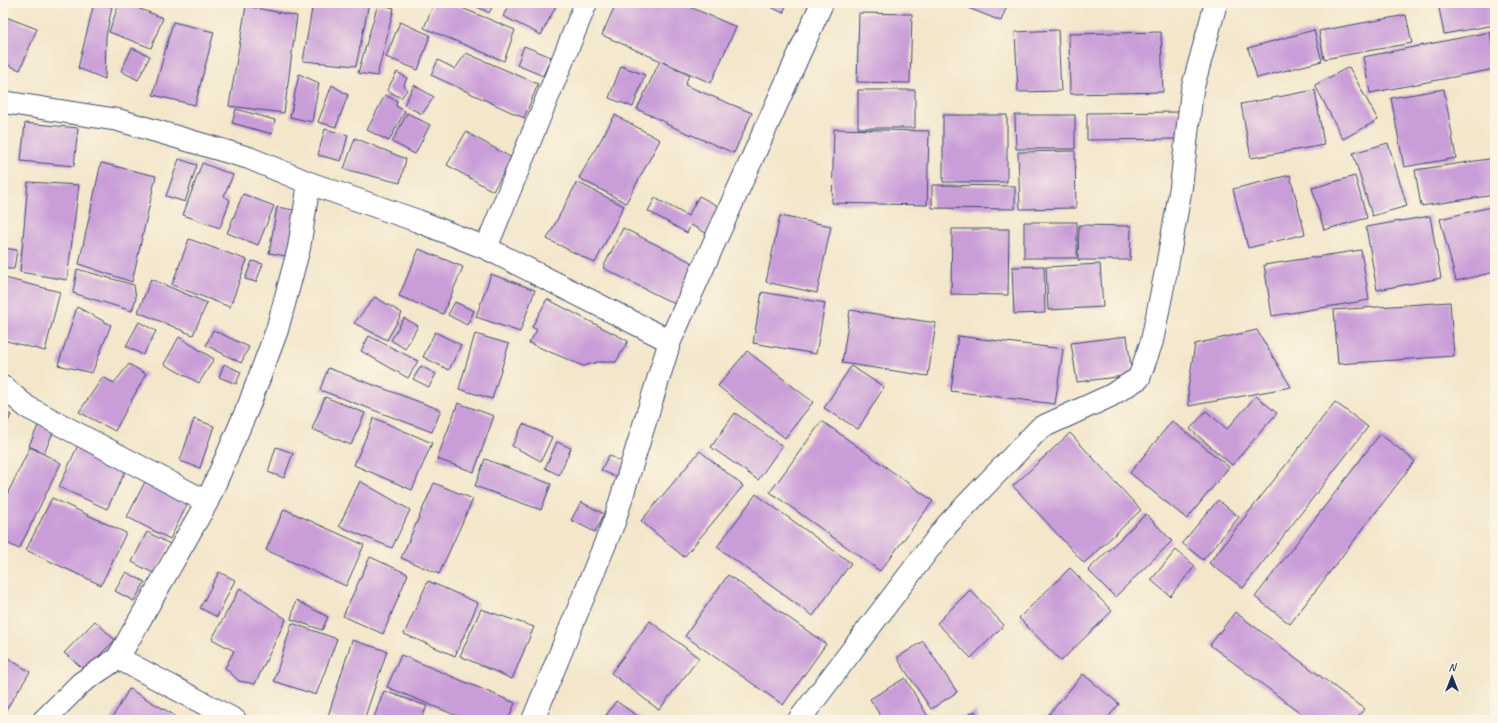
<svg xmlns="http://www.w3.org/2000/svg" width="1498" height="723" viewBox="0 0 1498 723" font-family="Caveat,sans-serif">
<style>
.building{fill:#c99dd8}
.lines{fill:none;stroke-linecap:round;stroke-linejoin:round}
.street-casing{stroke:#3b4a6e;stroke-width:24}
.street{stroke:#fff;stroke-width:22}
</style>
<rect width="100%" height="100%" fill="#fcf5e5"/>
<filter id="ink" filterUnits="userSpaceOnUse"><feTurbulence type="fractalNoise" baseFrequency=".025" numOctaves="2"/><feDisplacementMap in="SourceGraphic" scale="8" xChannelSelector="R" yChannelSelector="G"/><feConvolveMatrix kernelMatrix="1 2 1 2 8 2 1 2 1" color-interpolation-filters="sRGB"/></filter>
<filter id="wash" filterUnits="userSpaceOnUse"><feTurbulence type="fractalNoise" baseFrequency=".012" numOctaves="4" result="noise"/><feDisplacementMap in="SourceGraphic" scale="16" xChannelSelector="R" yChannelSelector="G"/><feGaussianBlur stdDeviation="0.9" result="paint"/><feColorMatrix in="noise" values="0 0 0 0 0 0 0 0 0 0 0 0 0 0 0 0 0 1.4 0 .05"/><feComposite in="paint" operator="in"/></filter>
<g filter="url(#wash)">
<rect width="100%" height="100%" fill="#f3e6ca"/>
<g id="blocks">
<path class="building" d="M94,3L112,7L106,36L105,79L78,68Z
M119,3H125L163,18L151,48L109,32Z
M313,3H369L356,66L303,61Z
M434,3H450L515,30L504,61L424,28Z
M470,3H494L489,13Z
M510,3H556L557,4L541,35L503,16Z
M616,3H681L736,27L711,83L602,35Z
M763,3H787L783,13Z
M956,3H1008L1001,21Z
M1438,3H1495V25L1444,34Z
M378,4L394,8L377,76L358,73Z
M246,6L297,16L284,113L229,106Z
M859,13L912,14L910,83L857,82Z
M1406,15L1412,43L1324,59L1319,31Z
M3,16L37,29L20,70L3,63Z
M173,22L214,32L195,105L153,95Z
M400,22L430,35L418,70L386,57Z
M1058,30L1061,91L1018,92L1015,32Z
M1314,30L1322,61L1257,78L1248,48Z
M1161,32L1163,92L1070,94L1069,34Z
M1490,32L1495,60V69L1370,93L1363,57Z
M524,46L551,57L543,76L517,65Z
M132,48L150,56L138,80L121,71Z
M466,53L538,84L524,118L431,75L438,60L455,69Z
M660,61L689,75L685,85L752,113L734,153L666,124L667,123L637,109Z
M621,66L645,75L633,107L609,98Z
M1349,67L1378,120L1343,139L1315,85Z
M397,72L407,78L404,85L407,90L401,98L387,90Z
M299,74L319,83L312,122L290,117Z
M332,85L348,95L336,127L318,122Z
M414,85L434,97L422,114L404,105Z
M1444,89L1456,158L1404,167L1391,98Z
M858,90H915V128H858Z
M1315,90L1324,145L1251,158L1241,104Z
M385,95L397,101L396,106L405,111L389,141L367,130Z
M236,109L275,120L272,134L232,123Z
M1180,112V139L1087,140V113Z
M407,113L430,125L415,154L392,142Z
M615,115L660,140L626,203L579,178Z
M943,115H1007V182H943Z
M1015,115H1075V149H1016Z
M25,123L78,128L74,166L21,161Z
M325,129L348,135L341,161L318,155Z
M834,129L929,131L927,205L832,203Z
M466,132L512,158L493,191L447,165Z
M355,138L406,159L400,183L344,169Z
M1388,143L1407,206L1372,216L1353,153Z
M1075,151L1076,208L1020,209L1018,152Z
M1495,158V195L1421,206L1415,170Z
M179,159L197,165L185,202L166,196Z
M101,163L156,176L132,282L79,264Z
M202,163L233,175L224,196L230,200L220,228L183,215Z
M1290,175L1305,234L1248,248L1233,189Z
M1355,176L1367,218L1324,230L1312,188Z
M28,182L79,185L67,280L20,272Z
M577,182L624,206L595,263L547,239Z
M932,185L1015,186V209L932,208Z
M243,194L274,206L258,245L227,233Z
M699,196L720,207L706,233L691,225L687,233L648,211L655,198L688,216Z
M1495,206V272L1456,281L1440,219Z
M277,207L299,211L292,257L269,253Z
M780,216L831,226L817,293L766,282Z
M1430,216L1441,278L1377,290L1366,227Z
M1024,222H1077V258H1024Z
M1079,225L1131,226L1130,260H1078Z
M623,228L697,265L677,305L603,268Z
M952,229H1009L1008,295L951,294Z
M189,239L247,260L230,307L172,285Z
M3,248L17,250L14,269H3Z
M419,249L463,267L443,314L399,296Z
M1361,250L1369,300L1272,316L1264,265Z
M252,261L263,264L256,282L245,279Z
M1100,264L1103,307L1048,310L1046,267Z
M1044,266L1045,313L1014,314L1012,267Z
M77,269L134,285L136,298L132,311L73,293Z
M491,274L535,290L520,332L476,317Z
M5,278L60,292L45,351L3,340V286Z
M151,279L207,303L193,335L138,312Z
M762,292L825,303L816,354L753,343Z
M375,297L402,313L387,340L354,323Z
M547,299L628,341L616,362H598L583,366L529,343L537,330L532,327Z
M455,302L474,311L467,325L448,315Z
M1450,302L1454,356L1338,364L1334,310Z
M77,307L111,325L92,373L58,365Z
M850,310L936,323L928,376L842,363Z
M404,318L418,326L405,349L391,340Z
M139,322L156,331L143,355L126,346Z
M213,330L249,347L241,363L206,345Z
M1257,330L1291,387L1189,406L1188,389L1195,344Z
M435,332L461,345L449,370L423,357Z
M475,334L509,344L492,399L459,389Z
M369,336L418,361L408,378L361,351Z
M958,336L1063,349L1055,404L951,391Z
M1127,336L1132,375L1077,382L1071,343Z
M179,337L214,359L199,383L164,364Z
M747,351L813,402L785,438L718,386Z
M129,364L146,374L115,431L79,412L103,377L114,383Z
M224,364L241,372L236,384L219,377Z
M421,366L436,374L429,387L413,379Z
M851,366L884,387L858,429L824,408Z
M328,368L441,410L432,432L320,390Z
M1256,396L1277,413L1232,465L1190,429L1206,411L1227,429Z
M325,397L365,413L351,445L312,429Z
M1335,402L1368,427L1243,588L1209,563Z
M458,403L494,416L474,472L437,459Z
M3,411L11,415L3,431Z
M735,413L782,446L758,480L711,447Z
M374,418L432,443L412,490L354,465Z
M41,419L55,428L44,453L29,446Z
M194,419L214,426L200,468L180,461Z
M822,421L933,501L880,571L770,492Z
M1172,421L1229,467L1187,519L1130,473Z
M523,424L552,437L541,461L512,446Z
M1070,433L1141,510L1084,563L1013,486Z
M1380,434L1415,461L1290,624L1255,597Z
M557,442L571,448L559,475L545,468Z
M78,445L127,468L107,509L59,487Z
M30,447L61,463L19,549L3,541V503Z
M276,447L293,453L284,478L268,472Z
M700,451L743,486L684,557L641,521Z
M609,455L628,466L621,480L601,470Z
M485,459L551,484L541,510L475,486Z
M146,480L189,501L170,539L127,517Z
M360,481L410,510L392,548L339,526Z
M434,483L473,499L439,574L401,558Z
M756,494L851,563L813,616L717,547Z
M52,498L126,533L101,585L26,550Z
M1218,500L1239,517L1203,560L1182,543Z
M581,502L604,514L595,532L571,520Z
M284,509L364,545L346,586L266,550Z
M1146,514L1172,541L1115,597L1088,570Z
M147,532L170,544L155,574L132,562Z
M1176,550L1195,566L1170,596L1151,580Z
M370,557L408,574L383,634L343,616Z
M1070,568L1112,611L1061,661L1019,618Z
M126,572L145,582L134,601L115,591Z
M219,572L235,580L217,617L200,608Z
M728,575L826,644L783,705L685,636Z
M428,581L478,603L455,656L404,634Z
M240,588L286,619L255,684L239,681L225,668L234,651L212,639Z
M970,590L1004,625L971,658L937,623Z
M296,600L328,617L322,630L291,619Z
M481,609L534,627L512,679L460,656Z
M1235,612L1364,709L1355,720H1310L1210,645Z
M95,621L115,640L85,670L64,653Z
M650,621L699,658L659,710L611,673Z
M292,623L337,639L316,695L274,681Z
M352,640L387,651L364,720H341L328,716Z
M923,641L957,692L931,709L897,658Z
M3,655L30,672L4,713L3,712Z
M401,655L515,703L508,720H467L387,687Z
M1083,674L1119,704L1106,720H1044Z
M905,678L930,720H883L870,699Z
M129,689L174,715L171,720H111Z
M384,691L427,706L421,720H373Z
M616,701L643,720H603Z
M975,711L979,720H959Z"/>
</g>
</g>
<g filter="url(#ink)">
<use href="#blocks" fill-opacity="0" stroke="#3b4a6e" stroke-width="1"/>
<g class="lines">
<g class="street-casing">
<path id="street" d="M3,102L118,120L249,158L309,183L418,221L486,248L670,341
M486,248L586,3
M3,387L27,407L207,502
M118,658L235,720
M44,720L81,683L118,658L207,502L249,405L277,330L299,248L309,183
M533,720L614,522L670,341L822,3
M799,720L947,525L1040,428L1110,396L1139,378L1152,341L1167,266L1181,187L1192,90L1216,3"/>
</g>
<use href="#street" class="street"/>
</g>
</g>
<rect width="1498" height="723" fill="none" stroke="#fcf5e5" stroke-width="16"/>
<g transform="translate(1452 677)" stroke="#fcf5e5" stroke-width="3" paint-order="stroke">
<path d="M0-3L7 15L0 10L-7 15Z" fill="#1b2f5e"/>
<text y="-6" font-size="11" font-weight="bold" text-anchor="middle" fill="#1b2f5e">N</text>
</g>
</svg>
